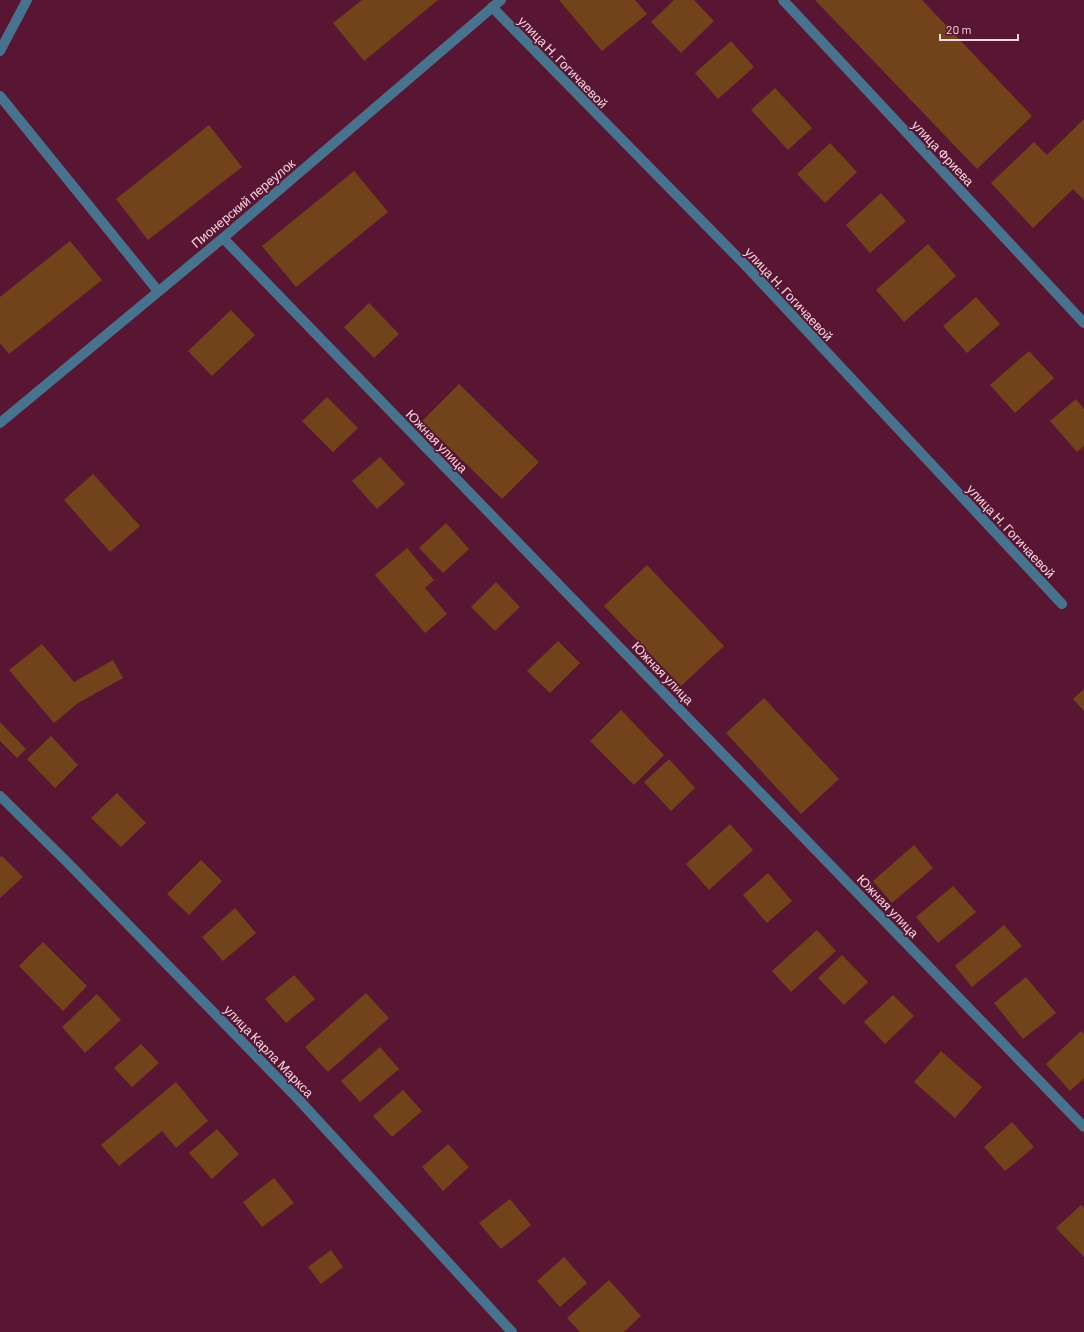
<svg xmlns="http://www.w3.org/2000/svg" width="1084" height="1332" viewBox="0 0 1084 1332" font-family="Barlow,sans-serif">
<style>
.building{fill:#72431a}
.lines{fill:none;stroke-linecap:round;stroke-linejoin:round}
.minor{stroke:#48738f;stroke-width:10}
.labels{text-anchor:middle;stroke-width:3.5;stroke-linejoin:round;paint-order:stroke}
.street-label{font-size:13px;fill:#fad7e1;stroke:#581632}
</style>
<rect width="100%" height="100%" fill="#581632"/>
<path class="building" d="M362,0H438L364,61L333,23Z
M559,0H635L647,14L602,51Z
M674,0H694L714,21L681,53L651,22Z
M815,0H922L1032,116L977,169Z
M731,41L754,67L718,99L695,73Z
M775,88L812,128L788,150L751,110Z
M1084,119V200L1073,189L1033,228L991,183L1034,142L1047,155Z
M209,125L242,167L148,240L116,199Z
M830,143L857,172L825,203L797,174Z
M354,171L388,212L296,287L262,246Z
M881,193L906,221L870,253L846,225Z
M70,241L102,280L9,354L0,343V297Z
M928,244L956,276L904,322L876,290Z
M976,297L1000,324L967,353L943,326Z
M369,303L399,334L374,358L344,327Z
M231,310L255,335L212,376L188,351Z
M1029,351L1054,378L1015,413L990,385Z
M459,384L539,462L502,499L422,421Z
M327,397L358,428L333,452L302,421Z
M1076,399L1084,409V446L1077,452L1050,421Z
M380,457L405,484L377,509L352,481Z
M93,474L140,526L110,552L64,500Z
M446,523L469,549L443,573L419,548Z
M407,548L434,580L425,588L447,614L425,633L375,575Z
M647,565L724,646L681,686L604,606Z
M496,582L520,607L495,631L471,607Z
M558,641L580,663L550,693L527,671Z
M42,644L74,682L113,660L123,678L78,703L54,723L9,670Z
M1084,689V711L1073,699Z
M764,698L839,779L801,814L726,733Z
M621,710L664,755L634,785L590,741Z
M0,722L26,749L17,758L0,741Z
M51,736L78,765L55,788L27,759Z
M669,759L695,788L671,811L644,782Z
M117,793L146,823L121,847L91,818Z
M730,824L753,850L709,890L686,864Z
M914,845L933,868L892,903L873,881Z
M2,856L23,877L0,898V857Z
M201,860L222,881L189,915L167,894Z
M768,873L792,901L767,923L743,895Z
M953,886L976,912L938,943L916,917Z
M235,908L256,933L223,961L202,937Z
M1004,925L1022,946L972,987L955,966Z
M817,930L836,951L791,992L772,971Z
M43,942L87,986L63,1011L19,966Z
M842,955L868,982L844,1005L818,978Z
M294,975L315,999L286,1023L265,999Z
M1026,977L1056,1013L1023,1039L994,1003Z
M366,993L389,1018L328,1072L305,1047Z
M97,994L121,1020L85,1053L62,1027Z
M893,995L914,1016L885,1044L864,1022Z
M1081,1031L1084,1034V1078L1070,1091L1046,1064Z
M141,1044L159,1063L132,1087L114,1068Z
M380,1047L399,1069L360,1102L341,1081Z
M941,1051L982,1087L955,1118L914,1082Z
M176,1082L208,1121L176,1148L162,1131L119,1166L101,1145Z
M403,1090L422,1111L392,1137L373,1116Z
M1012,1122L1034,1147L1005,1171L984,1147Z
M217,1129L239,1154L212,1179L189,1153Z
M448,1144L469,1167L443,1191L422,1167Z
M274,1178L294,1203L262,1227L243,1202Z
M510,1199L531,1225L501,1249L479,1223Z
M1081,1205L1084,1208V1257L1056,1228Z
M331,1250L343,1267L321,1284L308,1267Z
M564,1257L587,1283L560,1307L537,1281Z
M609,1280L641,1316L624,1332H580L567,1318Z"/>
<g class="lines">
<path class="minor" d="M783,0L1084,323
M492,7L749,269L1062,604
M0,51L27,0
M0,96L158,291
M223,238L1084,1127
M0,423L223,238L501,0
M0,796L67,862L299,1100L512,1332"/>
</g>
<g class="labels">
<g class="street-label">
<text transform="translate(563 62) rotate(46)" y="5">улица Н. Гогичаевой</text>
<text transform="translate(943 153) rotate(47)" y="5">улица Фриева</text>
<text transform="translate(243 203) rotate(-40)" y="5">Пионерский переулок</text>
<text transform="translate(789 294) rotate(47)" y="5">улица Н. Гогичаевой</text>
<text transform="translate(437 441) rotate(46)" y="5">Южная улица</text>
<text transform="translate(1011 531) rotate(47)" y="5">улица Н. Гогичаевой</text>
<text transform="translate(663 673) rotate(46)" y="5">Южная улица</text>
<text transform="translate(888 906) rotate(46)" y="5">Южная улица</text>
<text transform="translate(269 1051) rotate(46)" y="5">улица Карла Маркса</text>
</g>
</g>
<path d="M940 34v6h78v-6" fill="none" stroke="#fad7e1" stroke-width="2"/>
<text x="946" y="34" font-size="12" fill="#fad7e1" stroke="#581632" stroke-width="3" paint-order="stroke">20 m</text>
</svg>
